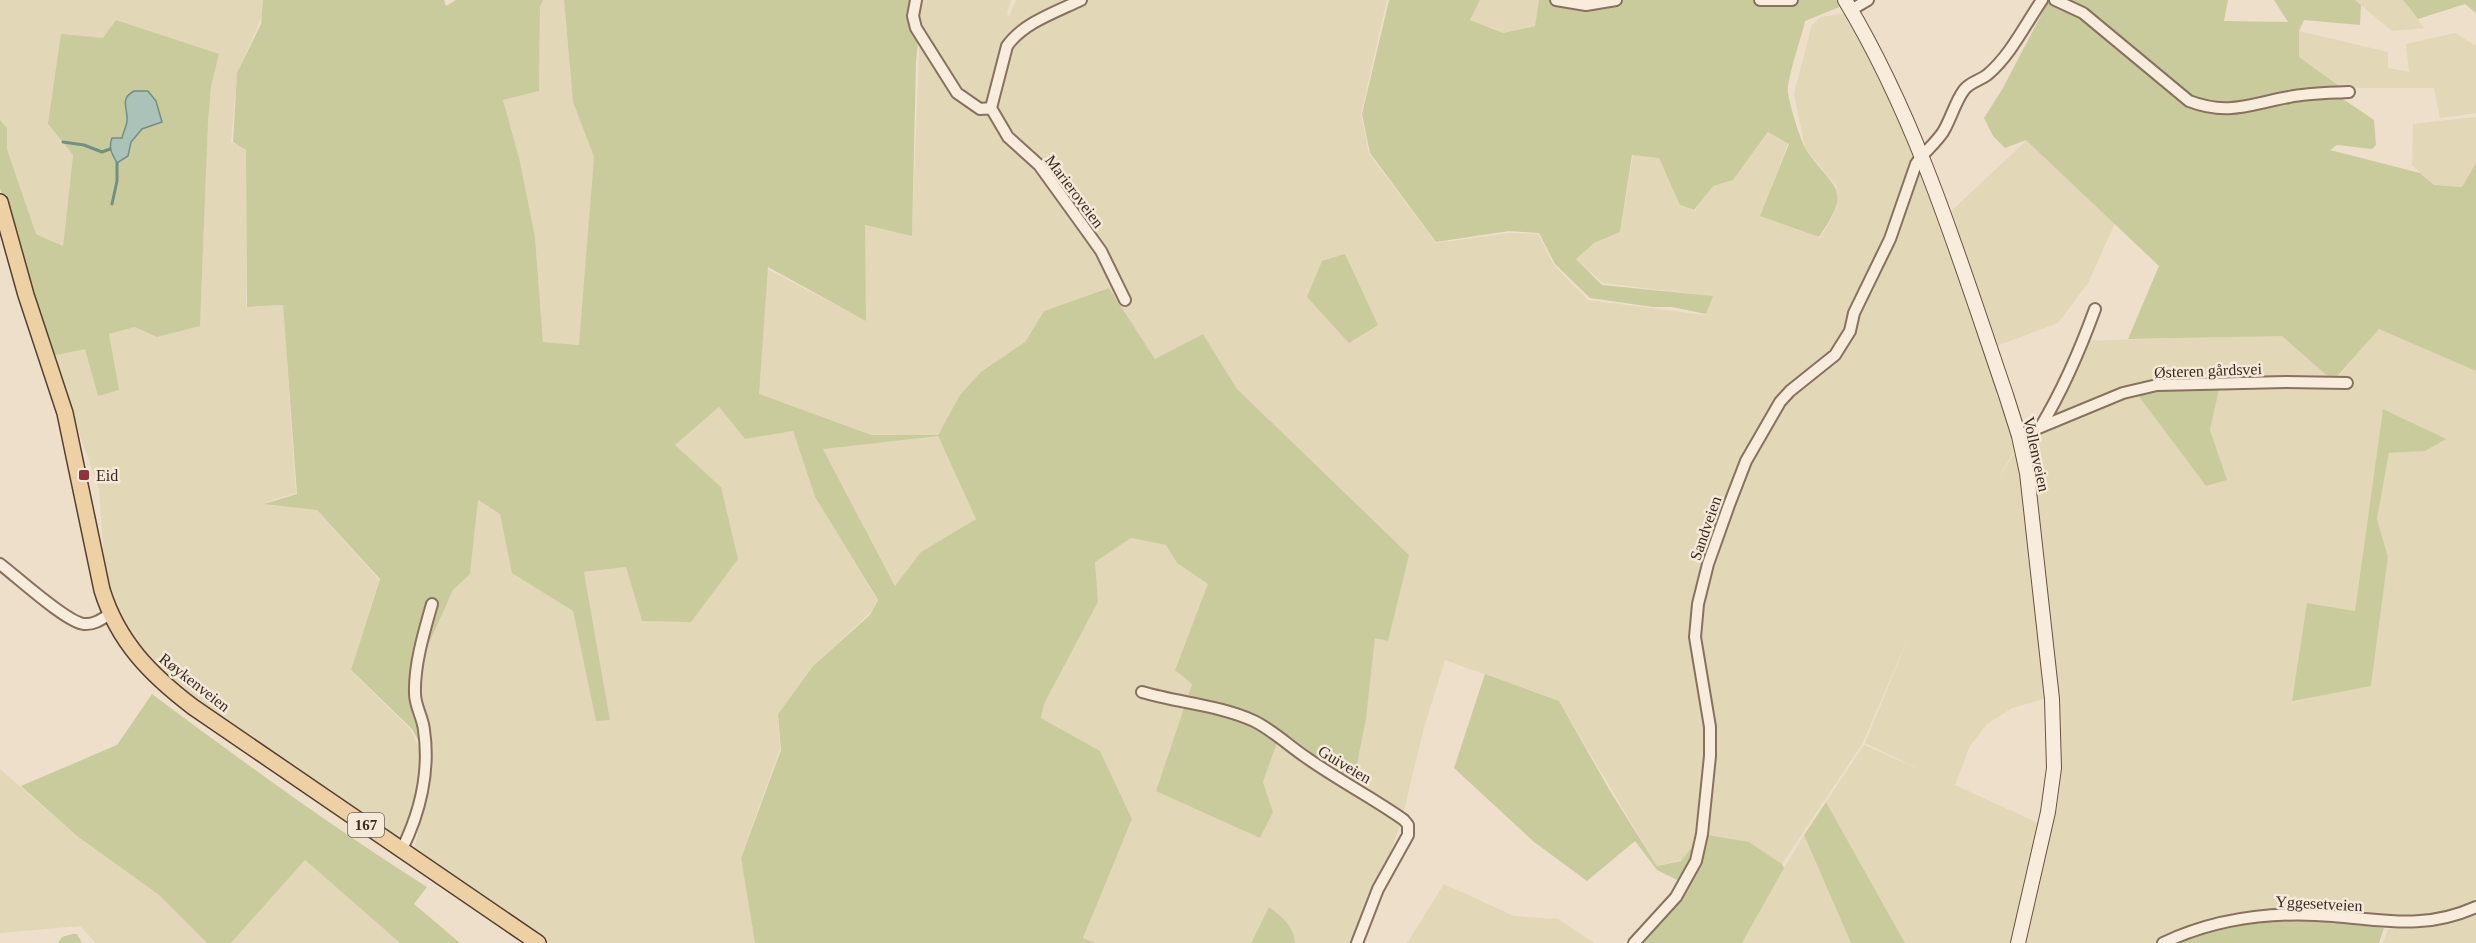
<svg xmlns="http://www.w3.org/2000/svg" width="2476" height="943" viewBox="0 0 2476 943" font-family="Georgia,serif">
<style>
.farmland{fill:#e2d7b7;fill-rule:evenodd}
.green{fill:#cacb9d;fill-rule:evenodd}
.water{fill:#aac2b8;stroke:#719085;stroke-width:1.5}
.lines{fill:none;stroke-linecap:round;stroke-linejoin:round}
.stream{stroke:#719085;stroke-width:3}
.minor-casing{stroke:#89715f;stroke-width:14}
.secondary-casing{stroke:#6b5242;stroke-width:16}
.primary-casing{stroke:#574032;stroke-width:18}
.minor{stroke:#f8eddd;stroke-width:10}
.secondary{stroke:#f8eddd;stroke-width:14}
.primary{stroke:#edd0a4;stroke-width:15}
.poi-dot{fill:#95313c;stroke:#f5ead9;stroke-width:2}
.labels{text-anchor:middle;stroke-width:5;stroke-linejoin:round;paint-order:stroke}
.shield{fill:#f5ead9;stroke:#726458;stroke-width:1.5}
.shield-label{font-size:15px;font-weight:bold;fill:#3a2b21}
.street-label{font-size:16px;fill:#3a2b21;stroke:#f5ead9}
.poi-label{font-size:16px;fill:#3a2b21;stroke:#f5ead9;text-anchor:start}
</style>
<rect width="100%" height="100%" fill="#eddfc9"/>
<path class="farmland" d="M0,0H263L262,16L237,74L231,142L247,149L246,307L283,305L296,493L266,502L316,509L379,580L351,671L410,729L422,754L419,790L405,834L396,839L174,688L139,652L114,602L104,559L99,488L51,356L86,348L98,395L118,390L109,334L135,327L157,337L200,325L208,123L211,87L219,54L48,124L73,155L63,246L36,234L7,149V128L0,120Z
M543,0H564L573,102L594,157L580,345L543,342L535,237L503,100L539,91L540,7Z
M921,0H1011L1007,14L1009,16L1016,0H1387L1361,114L1369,154L1436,243L1510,233L1538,234L1554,265L1588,300L1705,315L1711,296L1603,283L1576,259L1594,240L1620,232L1633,155L1659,157L1681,206L1695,211L1712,184L1733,180L1769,132L1788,143L1761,216L1820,238L1832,218L1838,199L1837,187L1805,148L1794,93L1812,25L1821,17L1847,13L1915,150L1893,230L1915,174L1923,172L2016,448L1995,484L2017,449L2025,497L2047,698L2012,708L1987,724L1970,746L1955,785L2040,824L2013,943H1905L1826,802L1864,745L1927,773L1865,743L1911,632L1862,744L1782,864L1749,842L1657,866L1559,701L1445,660L1423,731L1402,819L1359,943H1295L1294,937L1269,907L1251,943H1096L1083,938L1132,819L1100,751L1041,718L1044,704L1098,602L1094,562L1131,538L1166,545L1177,563L1209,584L1175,669L1192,683L1156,791L1273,812L1263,782L1278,740L1353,785L1366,719L1375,637L1388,641L1277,430L1237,389L1203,334L1155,359L1109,288L1044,311L1024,343L949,416L937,435L977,519L920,555L897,589L823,449L934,435L872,436L757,395L767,269L865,320V225L912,235Z
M1480,0H1539L1536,26L1503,33L1470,20Z
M2355,0H2403L2424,28L2392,31Z
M2299,31L2388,52V68L2409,72L2406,44L2455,33L2476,46V113L2440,118L2434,88H2342L2299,57Z
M2476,117V163L2462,187L2434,185L2412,165L2413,124Z
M2027,140L2115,223L2088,283L2058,323L1994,347L1948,214Z
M2379,328L2476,370V902L2434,916L2376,919L2296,908L2233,917L2164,943H2024L2061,776L2025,437L2044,425L2082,341L2284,335L2334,382ZM2220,385L2210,430L2226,480L2206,486L2135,391ZM2383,410L2425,451L2389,453L2377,519L2388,557L2371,686L2307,603L2355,611Z
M719,407L745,439L793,431L815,497L877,600L872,611L812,667L778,714L780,749L741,857L755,943H548L414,851L427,792L416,672L453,590L470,573L477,500L500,514L513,573L573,611L596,720H610L584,572L626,567L642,621L721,487L674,445Z
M0,769L77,836L159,895L207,943H96L80,926L0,933Z
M1804,835L1851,943H1742L1784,868Z
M305,860L400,943H231Z
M1444,884L1514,916L1558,919L1594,943H1407Z
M2476,911V943H2383L2388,929L2425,928Z"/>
<path class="green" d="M263,0H444L446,6L456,0H543L540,7L539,91L503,100L520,162L535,237L543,342L579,345L594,157L573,102L564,0H922L916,62L912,236L865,225L866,321L768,267L759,394L871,435H938L960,395L981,372L1025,342L1044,311L1109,288L1155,359L1203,334L1237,389L1409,555L1388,641L1375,638L1366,719L1353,785L1278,740L1263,782L1273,812L1260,838L1156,791L1192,684L1175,670L1208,584L1177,563L1166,545L1131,538L1095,562L1098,602L1044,704L1041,718L1100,751L1132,819L1083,938L1096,943H755L741,858L781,750L778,714L813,666L870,615L878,600L815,497L793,431L745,439L719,407L675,445L721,487L738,559L691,622L642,621L626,567L584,572L610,720L596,721L573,611L512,573L500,514L478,500L470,574L453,590L416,672L422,743L418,740L412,729L351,670L380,579L317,510L264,504L297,494L283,305L247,307L246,150L233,142L237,73L261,24ZM938,436L976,519L921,552L895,586L823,449Z
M1389,0H1480L1470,20L1503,33L1535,26L1539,0H1838L1842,6L1805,21C1802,36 1786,81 1788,93C1790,106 1800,140 1807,151C1835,191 1853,187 1819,237L1760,216L1789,144L1768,132L1733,180L1713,186L1694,210L1680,205L1659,158L1632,155L1620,232L1594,243L1576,259L1602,285L1713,296L1706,314L1672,307H1653L1590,298L1555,264L1539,233L1509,231L1436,242L1370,153L1362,114Z
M2049,0H2228L2224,21L2288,22L2274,0H2355L2361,5L2360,25L2304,20L2299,31V57L2342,88L2343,99L2374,120L2376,145L2372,149L2337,145L2330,150L2420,173L2434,185L2462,187L2476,163V371L2379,329L2333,381L2282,336L2128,339L2159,266L2026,140L2005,148L1993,136L1984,118L2003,88Z
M2403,0H2476V13L2465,4L2418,19Z
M116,20L219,54L211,87L208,123L200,326L157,337L135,327L109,334L119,390L98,396L85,349L51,356L0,188V120L7,128V149L36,234L63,246L73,155L48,124L61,34L103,38Z
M1345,254L1378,325L1349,343L1307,297L1322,261Z
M2220,385L2210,430L2227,480L2206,486L2134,390Z
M2383,409L2446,439L2425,451L2389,453L2377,519L2388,557L2371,686L2292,701L2307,603L2355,611Z
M1485,674L1559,701L1610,791L1657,866L1681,861L1702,834L1749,842L1782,864L1784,868L1742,943H1635L1685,884L1657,870L1635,841L1587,881L1534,842L1454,768Z
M152,694C242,761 332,827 427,887L414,904L460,943H400L305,860L231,943H207L159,895L77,836L21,786L117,745Z
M1826,802L1905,943H1851L1804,835Z
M1269,907C1282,917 1294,926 1295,943H1251Z
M2306,919L2384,928L2379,943H2174C2214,924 2262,924 2306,919Z
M72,934H77L82,943H58L62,937Z"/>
<path class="water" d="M134,91H148L156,101L162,122L142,129L131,142L128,156L117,163C112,154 108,148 112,138H122C123,132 128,124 127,118C127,106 120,99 134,91Z"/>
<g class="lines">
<path class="stream" d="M63,142L84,145L102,152L110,149
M112,204L117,181V163"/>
<g class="minor-casing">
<path id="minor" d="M916,0L913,16L916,28L957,93L980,109L991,108
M1081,0C1056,12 1023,23 1007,46L991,108L1008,137L1039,165L1086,230L1101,251L1125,300
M1556,0L1586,5L1616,0
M1760,0H1792
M2055,0L2083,13L2189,101C2228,116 2250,104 2289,97C2308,93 2329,93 2349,92
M1851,10L1868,0
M2041,426C2064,388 2080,350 2095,309
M2019,436L2123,393L2157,385L2286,382L2347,383
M0,564C16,576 67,623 84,624C94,625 102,619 110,614
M1142,692C1179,703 1219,705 1254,721C1274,731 1289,746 1307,758C1338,780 1373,798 1404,820L1408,825V835L1378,889L1357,943
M402,849C420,813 430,771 424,730C423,718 415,706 415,694C414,665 424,632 432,604
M1634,943L1676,897L1696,861L1702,834L1710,756V727L1695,637L1698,604L1708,564L1729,505L1746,461L1780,402L1790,391L1835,355L1850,331L1854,313L1890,239L1916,164C1924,152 1935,144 1943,132C1951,119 1955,102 1964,90C1970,82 1979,81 1987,75C2010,56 2025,25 2042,0
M2163,943C2216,918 2275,911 2333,916C2385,920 2425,930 2476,907"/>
</g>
<g class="secondary-casing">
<path id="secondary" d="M1845,0C1919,123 1960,261 2006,395L2019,436L2027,473L2052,699L2054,768L2048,812L2018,943"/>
</g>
<g class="primary-casing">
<path id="primary" d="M0,202L26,295L65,413L102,590C118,642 151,675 193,707L538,943"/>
</g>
<use href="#minor" class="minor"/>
<use href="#secondary" class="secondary"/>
<use href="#primary" class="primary"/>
</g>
<rect class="poi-dot" x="78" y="469" width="12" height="12" rx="3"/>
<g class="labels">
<rect class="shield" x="348" y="813" width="36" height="24" rx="4.5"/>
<g class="shield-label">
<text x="366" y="830">167</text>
</g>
<g class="street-label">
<text transform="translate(1075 191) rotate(53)" y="6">Marieroveien</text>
<text transform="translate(2208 370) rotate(-2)" y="6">Østeren gårdsvei</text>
<text transform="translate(2037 454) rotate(78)" y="6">Vollenveien</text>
<text transform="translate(1705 528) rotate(-71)" y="6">Sandveien</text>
<text transform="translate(195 682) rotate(38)" y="6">Røykenveien</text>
<text transform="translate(1345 764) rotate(31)" y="6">Guiveien</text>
<text transform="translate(2319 903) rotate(3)" y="6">Yggesetveien</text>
</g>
<g class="poi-label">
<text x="96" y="481">Eid</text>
</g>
</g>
</svg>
